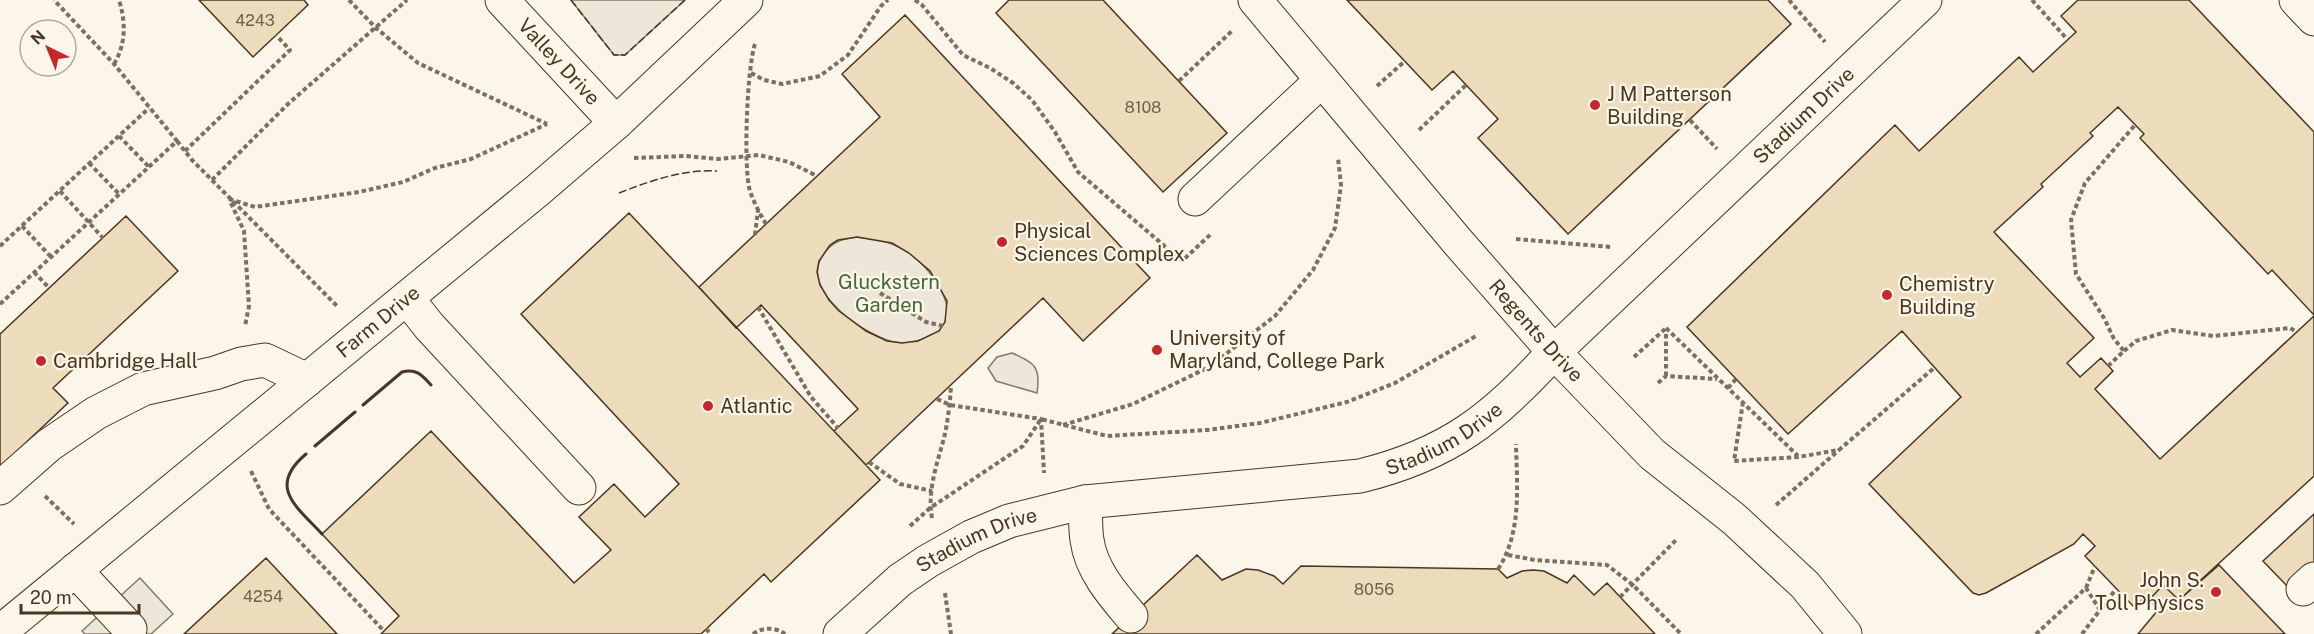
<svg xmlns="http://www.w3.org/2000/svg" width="2314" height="634" viewBox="0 0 2314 634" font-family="'Public Sans',sans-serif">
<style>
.green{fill:#ede6d9;stroke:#887966;stroke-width:1.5}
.parking{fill:#ede7d9;stroke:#887966;stroke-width:1.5}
.building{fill:#ecdcbc;stroke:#4a3520;stroke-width:1.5;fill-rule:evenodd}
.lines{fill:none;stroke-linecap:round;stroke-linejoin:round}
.minor-casing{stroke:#4a3520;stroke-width:35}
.path{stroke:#7f6f5c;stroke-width:4;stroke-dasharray:4.5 3;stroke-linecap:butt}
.minor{stroke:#fbf6e9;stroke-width:33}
.fence{stroke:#4a3520;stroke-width:1.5;stroke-dasharray:8 3;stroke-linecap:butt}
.wall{stroke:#4a3520;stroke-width:3}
.poi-dot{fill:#c62828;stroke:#fbf6e9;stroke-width:2}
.labels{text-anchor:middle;stroke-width:4.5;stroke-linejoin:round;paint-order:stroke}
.number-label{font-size:16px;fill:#725f47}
.street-label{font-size:20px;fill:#4a3520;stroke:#fbf6e9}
.poi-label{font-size:20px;fill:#4a3520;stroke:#fbf6e9;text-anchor:start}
.park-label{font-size:20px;fill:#436837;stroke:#fbf6e9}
</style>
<rect width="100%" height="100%" fill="#fbf6e9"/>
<path class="green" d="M571,0H685L625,55H614Z
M857,237C876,239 893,242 909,253C933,269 972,323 926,338C918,341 908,344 899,343C869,339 797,291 823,255C832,242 841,239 857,237Z
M1012,353C1035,363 1041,367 1037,393L996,381L988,368L997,357Z"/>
<path class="parking" d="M140,578L173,614L151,634H85L82,631Z"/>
<path class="building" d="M199,0H304L308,5L253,57Z
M1009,0H1103L1227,133L1163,192L996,13Z
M1347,0H1768L1791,24L1568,234L1478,138L1498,119L1453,71L1432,90Z
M2078,0H2189L2314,132V315L2272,270L2268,274L2140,138L2144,134L2118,107L2090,133L2093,136L2041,184L2043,187L1994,232L2094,338L2067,363L2080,377L2101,358L2113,371L2095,389L2160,459L2314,316V476L2179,600L2163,585L2149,600L2146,595L2135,608L2085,556L2095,546L2083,534L2074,544L1986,593L1979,595L1973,593L1869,484L1961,397L1902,331L1788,434L1687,327L1895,125L1919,151L2019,57L2033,72L2076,32L2061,16Z
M905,15L1150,278L1083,341L1043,298L866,465L834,431L858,409L761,305L736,328L699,287L880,117L842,74ZM857,237L892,243L909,253L930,271L947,301L945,322L939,331L918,341L902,343L887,341L866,331L839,311L829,300L820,285L817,272L819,261L830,245L838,240Z
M629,213L880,480L771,582L764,574L701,634H381L399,616L322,534L431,431L574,583L611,550L579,517L614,484L645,517L679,484L521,314Z
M126,216L178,271L53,388L68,403L0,467V334Z
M2314,514V565L2289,588L2263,561Z
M1197,555L1222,580L1246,569L1258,570L1274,576L1283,584L1301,566L1498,569L1507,578L1522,571L1533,570L1544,571L1567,583L1574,575L1594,595L1607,583L1655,634H1112Z
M266,558L337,634H184Z
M2219,565L2285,634H2138L2158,610L2149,600L2163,585L2179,600Z"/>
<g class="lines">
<g class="minor-casing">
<g id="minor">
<path id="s1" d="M502,0L616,123"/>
<path id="s2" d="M1255,0L1457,241L1554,352L1652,454L1734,519L1805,585L1845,634"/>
<path d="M2296,0L2314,19"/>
<path d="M1195,199L1322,80"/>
<path d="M407,298L429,326L579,488"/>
<path d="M0,488L49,445L96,413L143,389L215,373L241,364L265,360L307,380"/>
<path d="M1085,502C1086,515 1085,528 1087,540C1091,570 1113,595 1131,616"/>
<path d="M75,570L130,629"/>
<path d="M2303,589L2314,579"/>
<path id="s3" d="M0,632L538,190L616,123L746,0"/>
<path id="s4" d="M840,634L900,580L928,561L971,537L1009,521L1085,502L1360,476C1450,454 1492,419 1554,352L1925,0"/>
</g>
</g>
<path class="path" d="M349,0L376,28L418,63L547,124
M915,0L922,5L963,55L990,68L1013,83L1032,100L1055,132L1078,172L1182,261L1211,234
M1789,0L1825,42
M2032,0L2067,39
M755,44C747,67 743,168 750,191C754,203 760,214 766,224
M114,64C126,44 126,23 119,0
M751,73L764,80L782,84L820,76L848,55L881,6L888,0
M1179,81L1233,30
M1377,86L1405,61
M1690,120L1717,149
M1419,130L1466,85
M119,136L149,167
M177,141L192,160L337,306
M185,151L290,50L276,35
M634,158L686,156L718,159L759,155L789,162L817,176
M89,163L119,194
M212,180L289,103L407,0
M60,191L103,238
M229,199L255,207L359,192L403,182L435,168L471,159L547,124
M231,203L244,231L249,306L245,326
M22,226L51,257
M755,235L758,210
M1516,239L1611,247
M0,246L149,108
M34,272L49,288
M880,293L926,322L943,326
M0,304L177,141L114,64L54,0
M758,307L811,397L838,428
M1666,328L1798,456
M2124,351L2136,341L2172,330L2213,336L2290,328L2297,332
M1634,357L1665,329
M2108,366L2124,351L2114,339L2104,318L2076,274L2071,220L2085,183L2135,125
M1666,376V329
M1658,383L1666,376L1717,379
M1728,388L1736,379
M937,399L950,405L1041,419L1044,473
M1743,402L1734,461L1798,457L1839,450L1934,368
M1063,425L1133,404L1209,367L1275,316L1313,270L1335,228L1341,185L1338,158
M869,462L900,484L932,491
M251,471L269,509L384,631
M45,496L74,524
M1776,505L1839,450
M932,518C927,491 937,464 944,438C948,421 950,403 951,386
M910,526L930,508L1023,446L1041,419L1107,436L1207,430L1260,423L1347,402L1395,383L1476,336
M1508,555L1535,560L1607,565L1633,585L1681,634
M1498,569C1522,533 1517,486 1516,444
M2086,588L2095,566
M945,593L951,634
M1620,597L1676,540
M706,629L711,634
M753,634C763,627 775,627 785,634
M2036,634L2086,588L2100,610L2116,589
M2082,634L2100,610"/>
<use href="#minor" class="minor"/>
<path class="fence" d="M571,0L614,55H625L685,0
M619,193C650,181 683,169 717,171"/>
<path class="wall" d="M363,405L402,372C416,368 422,375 431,385
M315,446L355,412
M306,454C267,487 296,506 322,534"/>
</g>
<g class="poi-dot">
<circle cx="1595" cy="105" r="6"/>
<circle cx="1002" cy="242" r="6"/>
<circle cx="1887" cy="295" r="6"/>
<circle cx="1157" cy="350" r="6"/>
<circle cx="41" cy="361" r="6"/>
<circle cx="708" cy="406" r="6"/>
<circle cx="2216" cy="592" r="6"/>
</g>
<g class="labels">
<g class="number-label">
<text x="255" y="26">4243</text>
<text x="1143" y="113">8108</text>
<text x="1374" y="595">8056</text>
<text x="263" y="602">4254</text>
</g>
<g class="street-label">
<text dy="7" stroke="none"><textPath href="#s1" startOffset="84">Valley Drive</textPath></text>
<text dy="7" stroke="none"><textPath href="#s4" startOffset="1138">Stadium Drive</textPath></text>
<text dy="7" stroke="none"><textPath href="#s3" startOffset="489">Farm Drive</textPath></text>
<text dy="7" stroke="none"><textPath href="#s2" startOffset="434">Regents Drive</textPath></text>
<text dy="7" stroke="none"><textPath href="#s4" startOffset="652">Stadium Drive</textPath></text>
<text dy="7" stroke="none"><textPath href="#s4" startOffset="168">Stadium Drive</textPath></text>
</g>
<g class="poi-label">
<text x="1607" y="101">J M Patterson<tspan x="1607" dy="23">Building</tspan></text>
<text x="1014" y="238">Physical<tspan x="1014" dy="23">Sciences Complex</tspan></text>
<text x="1899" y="291">Chemistry<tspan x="1899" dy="23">Building</tspan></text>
<text x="1169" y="345">University of<tspan x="1169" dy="23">Maryland, College Park</tspan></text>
<text x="53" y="368">Cambridge Hall</text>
<text x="720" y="413">Atlantic</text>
<text x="2204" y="587" text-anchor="end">John S.<tspan x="2204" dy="23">Toll Physics</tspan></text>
</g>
<g class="park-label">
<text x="889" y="289">Gluckstern<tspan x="889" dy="23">Garden</tspan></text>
</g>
</g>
<g transform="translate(48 48) rotate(317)"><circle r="28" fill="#fbf6e9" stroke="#b4a999" stroke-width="1.5"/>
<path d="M0-4.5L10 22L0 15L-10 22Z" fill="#c62828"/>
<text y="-9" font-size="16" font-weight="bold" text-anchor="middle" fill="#4a3520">N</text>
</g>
<path d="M21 604v9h118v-9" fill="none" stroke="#4a3520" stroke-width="3"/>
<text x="30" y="604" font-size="18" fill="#4a3520" stroke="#fbf6e9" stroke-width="4.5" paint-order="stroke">20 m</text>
</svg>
